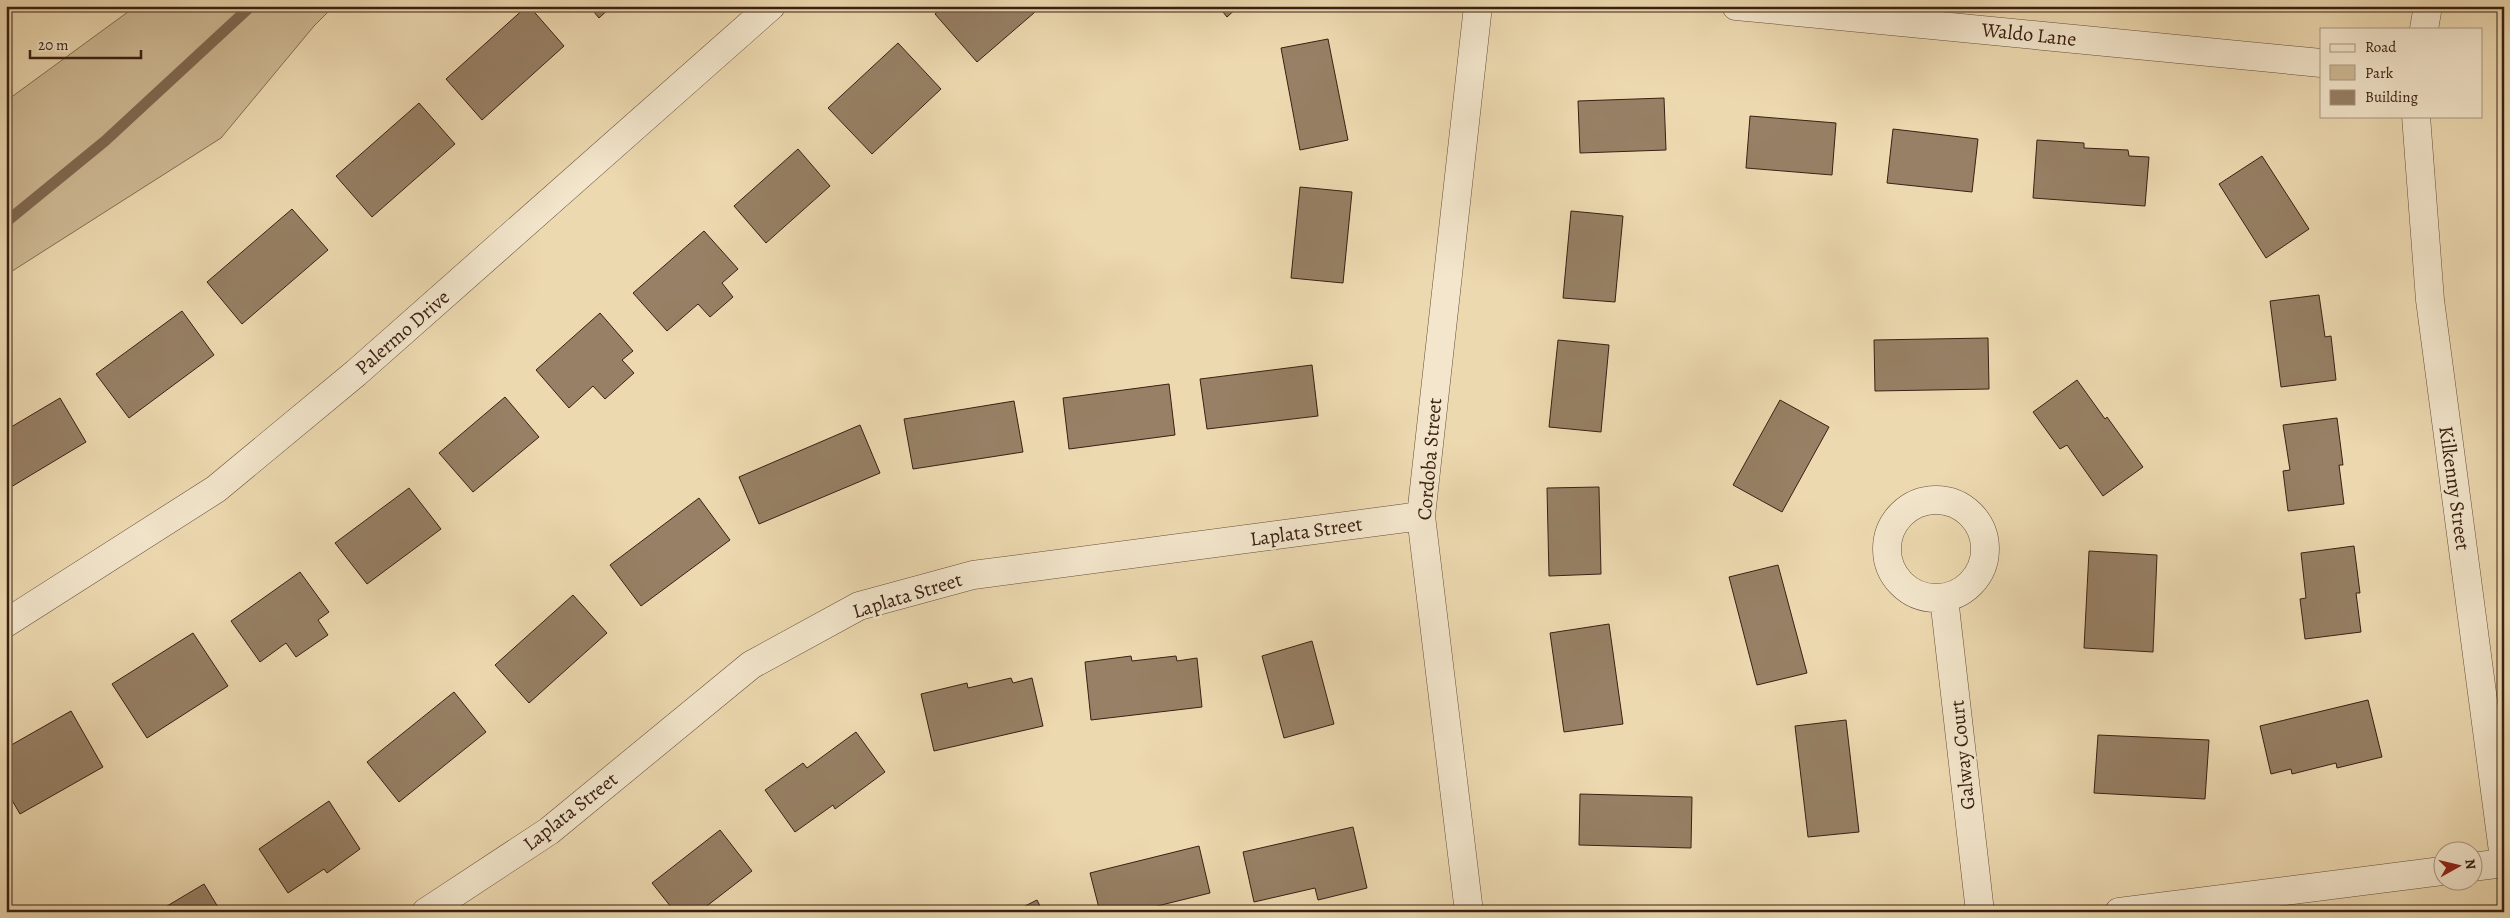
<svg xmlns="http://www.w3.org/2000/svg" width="2510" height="918" viewBox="0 0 2510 918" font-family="Alegreya,serif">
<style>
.green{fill:#ceba95;stroke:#846d54}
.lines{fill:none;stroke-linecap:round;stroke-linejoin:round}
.stream{stroke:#806951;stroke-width:11}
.building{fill:#978065;stroke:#392013}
.minor-casing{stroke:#664e3a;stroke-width:29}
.tertiary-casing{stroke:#664e3a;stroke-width:29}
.minor{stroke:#f3e6cc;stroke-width:28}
.tertiary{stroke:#f3e6cc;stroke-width:28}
.labels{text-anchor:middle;stroke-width:5;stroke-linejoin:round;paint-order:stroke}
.street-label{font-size:20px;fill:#392013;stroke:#f3e6cc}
</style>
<rect width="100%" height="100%" fill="#edd9b0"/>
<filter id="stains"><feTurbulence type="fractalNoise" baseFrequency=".004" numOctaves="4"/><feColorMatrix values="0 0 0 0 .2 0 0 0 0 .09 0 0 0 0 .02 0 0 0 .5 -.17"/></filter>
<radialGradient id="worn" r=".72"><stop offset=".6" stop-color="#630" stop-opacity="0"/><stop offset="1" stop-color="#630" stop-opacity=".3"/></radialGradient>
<path class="green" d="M136,6H334L314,26L221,138L6,275V101Z"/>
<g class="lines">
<path class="stream" d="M6,222L105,141L251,6"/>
</g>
<path class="building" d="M527,6H529L564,46L482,120L446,79Z
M589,6H612L599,18Z
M944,6H1042L977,62L935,14Z
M1218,6H1239L1227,17Z
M1328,39L1348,140L1300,150L1281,48Z
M898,43L941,89L872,154L828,108Z
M1664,98L1666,150L1580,153L1578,101Z
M419,103L455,144L372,217L336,176Z
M1750,116L1836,123L1832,175L1746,168Z
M1893,129L1978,139L1972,192L1887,183Z
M2037,140L2084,143V148L2128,150L2129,156L2149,157L2145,206L2033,198Z
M798,149L830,186L766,243L734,206Z
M2262,156L2309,229L2266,258L2219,184Z
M1300,187L1352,192L1343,283L1291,278Z
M292,209L328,250L242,324L207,282Z
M1571,211L1623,216L1615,302L1563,298Z
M704,231L738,269L722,283L733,297L710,317L698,304L667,331L633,293Z
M2319,295L2325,337L2331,336L2336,380L2281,387L2270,301Z
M182,311L214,355L129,418L96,374Z
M600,313L633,351L622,360L634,373L605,399L593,386L569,408L536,370Z
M1988,338L1989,389L1875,391L1874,340Z
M1558,340L1609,345L1601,432L1549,427Z
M1312,365L1318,416L1207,429L1200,379Z
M2077,380L2105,419L2107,417L2143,467L2103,496L2067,445L2060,449L2033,412Z
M1169,384L1175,435L1069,449L1063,398Z
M505,397L539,437L473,492L439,453Z
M60,398L86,442L6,490V430Z
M1780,400L1829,427L1782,512L1733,485Z
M1014,401L1023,452L913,469L904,419Z
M2337,418L2343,465H2339L2344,504L2288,511L2283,471L2290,470L2283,425Z
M860,425L880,473L759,524L739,477Z
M1599,487L1601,574L1549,576L1547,488Z
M409,488L441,529L367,584L335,543Z
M699,498L730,540L641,606L610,565Z
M2354,546L2360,593H2356L2361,632L2305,639L2300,599L2306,598L2301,553Z
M2089,551L2157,555L2153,652L2084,648Z
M1778,565L1807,673L1757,685L1729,577Z
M300,572L329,612L318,620L328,635L296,657L286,643L260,662L231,621Z
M573,595L607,633L529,703L495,665Z
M1609,624L1623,724L1564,732L1550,633Z
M193,633L228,686L147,738L112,684Z
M1312,641L1334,724L1284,738L1262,656Z
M1131,656L1132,661L1176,656L1177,661L1197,658L1202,707L1091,720L1085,662Z
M1011,678L1013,683L1032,678L1043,726L934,751L921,694L967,683L968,688Z
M454,692L486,732L399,802L367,762Z
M2368,700L2382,757L2337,768L2336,763L2292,774L2291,769L2271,774L2260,726Z
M71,711L103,767L20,814L6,790V748Z
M1846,720L1859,832L1808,837L1795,726Z
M856,732L885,772L835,809L833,805L795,832L765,790L803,763L807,768Z
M2098,735L2209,740L2205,799L2094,793Z
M1580,794L1692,797L1691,848L1579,845Z
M329,801L360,849L327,873L324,869L288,893L259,849Z
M1353,827L1367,888L1318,900L1315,888L1254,902L1243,852Z
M720,830L752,871L699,912H675L652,883Z
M1199,846L1210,893L1133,912H1100L1090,873Z
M204,884L221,912H157Z
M1037,900L1043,912H1013Z"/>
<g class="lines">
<g class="minor-casing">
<path id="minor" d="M1736,6L2321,63
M2424,29L2428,6
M2416,116L2430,300L2504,859
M1887 549a49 49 0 1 1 98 0a49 49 0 1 1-98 0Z
M1944,598L1980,912
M6,623L216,489L356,373L771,6
M426,912L549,831L751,665L859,606L973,575L1421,516
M1469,912L1421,516L1478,6"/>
</g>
<g class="tertiary-casing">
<path id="tertiary" d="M2472,867L2504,863
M2119,912L2442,871"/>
</g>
<use href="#minor" class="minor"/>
<use href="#tertiary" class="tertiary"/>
</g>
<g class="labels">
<g class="street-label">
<text transform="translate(2029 34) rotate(6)" y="7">Waldo Lane</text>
<text transform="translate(402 332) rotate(-41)" y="7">Palermo Drive</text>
<text transform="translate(1429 459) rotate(-85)" y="7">Cordoba Street</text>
<text transform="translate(2455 488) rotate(82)" y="7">Kilkenny Street</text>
<text transform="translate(1306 531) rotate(-8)" y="7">Laplata Street</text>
<text transform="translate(907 595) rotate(-17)" y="7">Laplata Street</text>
<text transform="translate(1962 755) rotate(-96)" y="7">Galway Court</text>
<text transform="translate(570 811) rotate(-38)" y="7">Laplata Street</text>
</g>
</g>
<rect width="2510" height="918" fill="none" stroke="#edd9b0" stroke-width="25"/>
<rect x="8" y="8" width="2495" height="903" fill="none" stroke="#392013" stroke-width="2.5"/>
<rect x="12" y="12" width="2485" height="893" fill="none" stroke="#392013"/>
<rect x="2320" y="28" width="162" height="90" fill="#f3e6cc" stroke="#a99782"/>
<rect x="2330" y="44" width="25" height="8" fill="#f3e6cc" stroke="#a99782"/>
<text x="2365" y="52" font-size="15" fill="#392013">Road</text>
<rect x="2330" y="65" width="25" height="15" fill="#ceba95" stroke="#a99782"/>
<text x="2365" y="78" font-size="15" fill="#392013">Park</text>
<rect x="2330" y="90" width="25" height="15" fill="#978065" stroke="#a99782"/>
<text x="2365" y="102" font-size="15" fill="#392013">Building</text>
<g transform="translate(2458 866) rotate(82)"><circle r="24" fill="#f3e6cc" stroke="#a99782"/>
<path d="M0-4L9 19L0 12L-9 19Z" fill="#8f2418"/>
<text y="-8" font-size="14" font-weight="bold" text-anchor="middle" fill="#392013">N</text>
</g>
<path d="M30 50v8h111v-8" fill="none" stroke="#392013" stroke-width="2.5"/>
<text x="38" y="50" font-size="15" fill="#392013" stroke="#f3e6cc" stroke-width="4" paint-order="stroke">20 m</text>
<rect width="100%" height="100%" filter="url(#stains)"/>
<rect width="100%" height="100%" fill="url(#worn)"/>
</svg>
